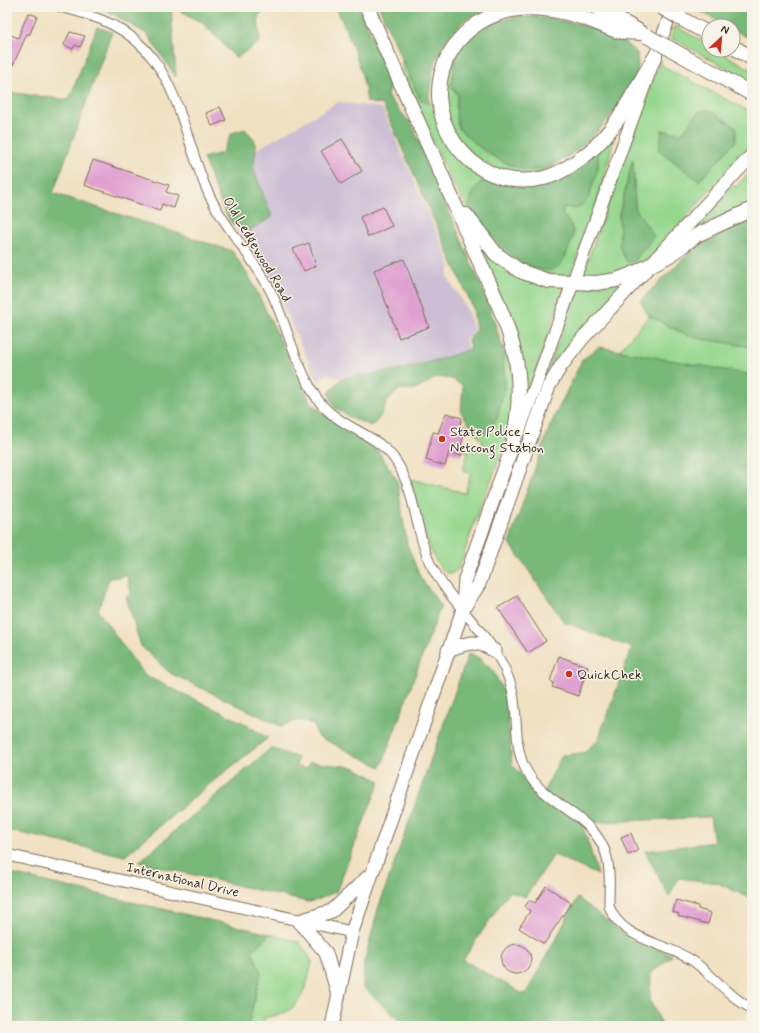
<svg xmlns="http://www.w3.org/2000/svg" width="759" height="1033" viewBox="0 0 759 1033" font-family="Mynerve,sans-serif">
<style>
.industrial{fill:#ccbed4}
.green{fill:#96d78e;stroke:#688056;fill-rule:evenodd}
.forest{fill:#78b879;stroke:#5a714c}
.building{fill:#e0a0d1}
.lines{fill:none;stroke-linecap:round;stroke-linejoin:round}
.tertiary-casing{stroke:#7b6a58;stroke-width:11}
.secondary-casing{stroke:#7b6a58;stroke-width:13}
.primary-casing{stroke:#7b6a58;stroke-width:14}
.trunk-casing{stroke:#7b6a58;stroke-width:15}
.motorway-casing{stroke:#7b6a58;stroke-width:16}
.tertiary{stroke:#fff;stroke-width:9}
.secondary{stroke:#fff;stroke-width:11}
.primary{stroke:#fff;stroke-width:12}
.trunk{stroke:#fff;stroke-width:13}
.motorway{stroke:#fff;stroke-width:14}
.motorway-bridge-casing{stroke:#7b6a58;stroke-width:16;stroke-linecap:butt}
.motorway-bridge{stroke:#fff;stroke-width:14}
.poi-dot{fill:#c8321e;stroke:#f7f3e8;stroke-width:1.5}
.labels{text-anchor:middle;stroke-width:3;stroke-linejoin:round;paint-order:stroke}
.street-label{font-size:14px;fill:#3b2a1e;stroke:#f7f3e8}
.poi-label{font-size:14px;fill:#3b2a1e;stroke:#f7f3e8;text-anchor:start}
</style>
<rect width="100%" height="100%" fill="#f7f3e8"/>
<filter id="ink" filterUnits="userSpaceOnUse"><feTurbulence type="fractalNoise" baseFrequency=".025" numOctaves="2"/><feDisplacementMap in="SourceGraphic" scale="8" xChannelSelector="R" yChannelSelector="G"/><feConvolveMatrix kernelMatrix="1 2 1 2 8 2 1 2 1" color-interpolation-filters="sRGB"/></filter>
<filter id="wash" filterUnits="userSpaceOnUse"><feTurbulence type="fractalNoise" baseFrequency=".012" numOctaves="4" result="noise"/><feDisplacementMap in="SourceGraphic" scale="16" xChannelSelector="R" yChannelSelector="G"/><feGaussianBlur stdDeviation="0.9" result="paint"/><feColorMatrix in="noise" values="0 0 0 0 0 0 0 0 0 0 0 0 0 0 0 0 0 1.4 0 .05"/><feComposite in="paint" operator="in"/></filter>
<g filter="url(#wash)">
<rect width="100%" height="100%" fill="#f1e1c3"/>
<path class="industrial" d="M338,102L382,108L451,266L447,276L468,312L474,330L465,340L469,350L447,357L404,369L341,379L327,374L318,381L274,287L237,228L266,211L253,168L256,150Z"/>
<path class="green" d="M675,26L709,45V50H717L752,70V82L671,38Z
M457,55L455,67L458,95L456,108L460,130L487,154L533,170L555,165L539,173L517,174L504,171L481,162L453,132L445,100L449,67Z
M402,59L420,99L435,106L437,116L494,179L469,205L492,234L515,257L571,225L562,214L564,207L598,150L612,137L614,138L599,196L570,276L536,273L505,255L473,215L451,182L402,70Z
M660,60L663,66L752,113V144L650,257L615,276H582ZM710,110L736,141L699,181L662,130L681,134L699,111ZM633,160L635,208L619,214L633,161Z
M752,170V203L695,230L693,229L732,185L736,187Z
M479,244L564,289L526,398Z
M627,280L545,382H544L578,289Z
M649,316L691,337L752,347V375L619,351Z
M502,346L508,347C511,366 514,386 513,405C510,440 493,474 480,507C473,527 466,547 459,568L453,573H447C429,565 415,498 411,479L465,493L471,473L463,470L468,452L463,450L464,446L452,442L453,440L480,448L483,442L473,430L486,433L505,384Z
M270,934L299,942L312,961C309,978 304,1000 288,1011C282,1015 271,1016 264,1018V1026H248L261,972L252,951Z"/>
<path class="forest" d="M106,7H171L176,77L147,34L106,10Z
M174,7H276L258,15L260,42L236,58L204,24Z
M336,7H359L391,81L387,96L412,125L488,302L502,346L505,384L497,419L486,433L473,430L461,412L463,386L452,379L437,377L417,389H400L386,402L380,417L372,426L351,418L334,407L329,393L341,379L404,369L447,357L471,349L468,341L476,330L473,308L383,105L367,102C363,67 350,39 336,7Z
M379,7H497C488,11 475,14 466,19C463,21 460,25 457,28C436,48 430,74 429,103L420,99Z
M693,7H752V40L733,29V26H727Z
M520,16L539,17L580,24L620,39L637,53C637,59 639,66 637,71C628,105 570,169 534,170C511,171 486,152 469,138C466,135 461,132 459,128C455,117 456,106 458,95L451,86C453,78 454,62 457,55C466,30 498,20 520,16Z
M97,27L112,32L53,193L232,251L251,280L311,403L347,432L378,451L397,480L407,544L420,577L441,606L381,767L317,736L314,725L299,720L281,726L170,673L141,646L126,597L131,592L127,576L109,578L98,611L144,675L242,722L268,738L206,787L125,856L7,830V92L69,100Z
M710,110L736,127V141L699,181L659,150L662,130L681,134L699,112Z
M245,129L254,139L256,150L253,168L272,217L246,232L232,224L223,208L203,158L222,153L232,133Z
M598,150V169L588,199L577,209L564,207L562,214C566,219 573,225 573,232C574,236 571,243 569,247C562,268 554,275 531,267C508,259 484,224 469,205L473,191L483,180L533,184Z
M633,159L635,208L654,236L634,262H627L620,248L619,214Z
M752,217V347L691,337L649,316L640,301L690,252Z
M599,347L752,375V899L718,883L678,878L669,897L645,851L714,842L710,817L582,823L598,875L554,855L525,897L509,891L463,960L525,995L578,898L630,939L673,955L651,973L650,1001L663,1026H406L363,987L364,962L378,909L469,652L482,660L493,671L506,696L512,764L541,797L562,755L584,753L598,740L632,648L564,622L509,542L550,426L582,360Z
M271,748L298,758L296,766L306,769L310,762L353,767L380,781L336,892C326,895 319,901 308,902L139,862Z
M7,873L270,934L252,951L261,972L248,1026H7Z"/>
<g id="blocks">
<path class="building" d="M28,13L37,16L30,34H27L13,65L7,63V33L18,38Z
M70,32L85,36L80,47L75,45L73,49L64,45Z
M220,107L226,120L212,126L206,113Z
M342,139L362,171L341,184L321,151Z
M93,160L169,185L166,192L178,196L174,208L162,204L160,211L84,185Z
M383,207L392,226L368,237L360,217Z
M309,243L316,266L304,271L293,249Z
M404,259L429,327L399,338L374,270Z
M446,413L462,418L460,426L466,428L461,445L464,446L461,456L449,452L445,466L426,460L433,432L438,433Z
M517,596L546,641L528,653L498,608Z
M559,656L588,667L578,696L552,687L554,683L550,681Z
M631,833L638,851L628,855L621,837Z
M546,886L571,903L544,944L519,928L530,911L525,907L529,900L535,903Z
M676,900L698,906V909L711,913L708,924L678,916L679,914L673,912Z
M501 959a15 15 0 1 1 30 0a15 15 0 1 1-30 0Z"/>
</g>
</g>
<g filter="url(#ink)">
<use href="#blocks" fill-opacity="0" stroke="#7b6a58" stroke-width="1"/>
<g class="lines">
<g class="tertiary-casing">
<path id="tertiary" d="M60,7C97,16 130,27 154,60C181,97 188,146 206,188C221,223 249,252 268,286C285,317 291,352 308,383C313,393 319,403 327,410C349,431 381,436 397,463C416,493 415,531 430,563C451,606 494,635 510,682C520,710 512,742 525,768C542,804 591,813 605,851C611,868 609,888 609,906C620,940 667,943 693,961C714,976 729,997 752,1009"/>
</g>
<g class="secondary-casing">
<path id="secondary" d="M7,855L352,932"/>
</g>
<g class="primary-casing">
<path id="primary" d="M519,431L673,7"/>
</g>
<g class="trunk-casing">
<path id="trunk" d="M463,607L465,579L511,450
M448,650C469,642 475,639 495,651
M337,991L326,953L299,921L332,911L369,876
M332,1026L352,932L463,609L479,584L549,386L561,366L582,339L752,155"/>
</g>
<g class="motorway-casing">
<path id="motorway" d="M367,7C401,85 437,163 471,242C487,280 508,319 516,360C522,391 518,421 511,450
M596,7L637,30
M678,17L709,34
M641,33C634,32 625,33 617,31C609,28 600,24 592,21C567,12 538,5 512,10C488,14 466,28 453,48C411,111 470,196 544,178C560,174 575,163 588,153C619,127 634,90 655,57
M667,47L752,94
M733,47L752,58
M466,215L496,254L520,271L548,281L596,283L617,280L635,273L670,255L697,235L752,209"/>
</g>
<use href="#tertiary" class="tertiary"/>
<use href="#secondary" class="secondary"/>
<use href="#primary" class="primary"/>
<use href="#trunk" class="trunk"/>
<use href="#motorway" class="motorway"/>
<g class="motorway-bridge-casing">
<path id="motorway-bridge" d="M661,7L678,17
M647,36L667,47"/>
</g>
<use href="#motorway-bridge" class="motorway-bridge"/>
</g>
</g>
<g class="poi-dot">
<circle cx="442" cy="439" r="4"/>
<circle cx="569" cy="674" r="4"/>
</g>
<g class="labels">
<g class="street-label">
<text transform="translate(258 249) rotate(59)" y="5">Old Ledgewood Road</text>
<text transform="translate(183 879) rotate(13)" y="5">International Drive</text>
</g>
<g class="poi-label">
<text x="450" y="436">State Police -<tspan x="450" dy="16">Netcong Station</tspan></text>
<text x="577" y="679">QuickChek</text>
</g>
</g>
<rect width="759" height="1033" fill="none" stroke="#f7f3e8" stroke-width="24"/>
<g transform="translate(721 38) rotate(26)"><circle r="19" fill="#f7f3e8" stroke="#aca397"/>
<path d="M0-3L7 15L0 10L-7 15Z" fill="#c8321e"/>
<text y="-6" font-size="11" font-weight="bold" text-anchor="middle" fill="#3b2a1e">N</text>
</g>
</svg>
